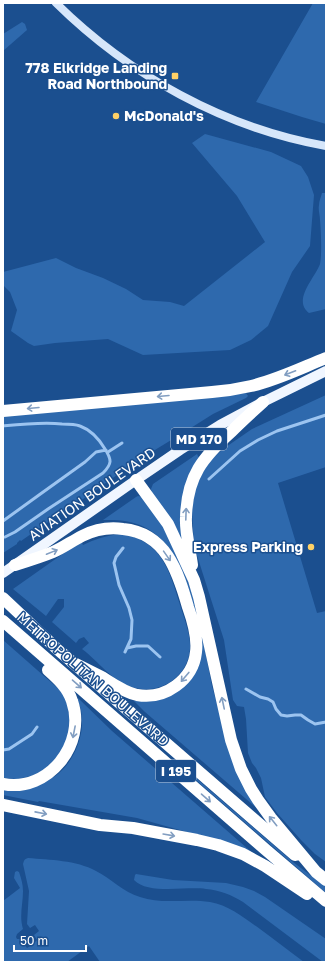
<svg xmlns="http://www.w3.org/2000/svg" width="329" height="965" viewBox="0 0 329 965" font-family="'Golos Text',sans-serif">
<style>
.green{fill:#2e69ad}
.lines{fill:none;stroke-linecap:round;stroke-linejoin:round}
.stream{stroke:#9cc4f0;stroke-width:3}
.secondary{stroke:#d6e6fa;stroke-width:8}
.primary{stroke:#f0f6ff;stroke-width:10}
.motorway{stroke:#fff;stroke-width:12}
.oneway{stroke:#829ec1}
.poi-dot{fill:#ffd166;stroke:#1b4f8f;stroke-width:1.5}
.labels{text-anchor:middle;stroke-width:3;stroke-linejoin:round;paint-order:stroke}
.shield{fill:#1b4f8f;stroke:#bbcadd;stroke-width:1}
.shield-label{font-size:13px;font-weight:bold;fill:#fff}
.poi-label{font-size:14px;font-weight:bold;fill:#fff;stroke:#1b4f8f;text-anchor:end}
.street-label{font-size:14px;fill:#fff;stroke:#1b4f8f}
</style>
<rect width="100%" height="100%" fill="#1b4f8f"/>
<path class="green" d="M313,3H326V124L302,117L256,102Z
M22,22L25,24L27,30L3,51V34Z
M205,134L271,152L301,166L308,177L314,195L310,246L292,272L268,326L251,340L230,350L143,355L108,339L55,343L34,346L28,343L11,331L17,310L10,292L3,285V272L56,258L76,268L103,278L126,289L143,300L170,302L184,306L265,242L237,196L192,143Z
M322,193H326V309L309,313C292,300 315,278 320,264C322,254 321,231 320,220C320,215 318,210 319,205C319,201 321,197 322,193Z
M246,393L248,396L246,398L213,414L186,431L145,456H144L143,457V458L119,473L117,474V475L76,504L74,503L71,505V506L21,541L20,540L17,543V544L3,553V416Z
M326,395V467L278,483L317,613L326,611V862L315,854L301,840L277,813L265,797L261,778L256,768L252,763L248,753L246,719L244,707L237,706L233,700L224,640L194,546L192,512L194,495L199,478L210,461L223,449L252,429Z
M197,454L199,458L182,538L180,539L152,493L151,489L153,484Z
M138,496L143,497L165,525L195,598L212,686L226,737L260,811L145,712L134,701H150L158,700L169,696L198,667L171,551C153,526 134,519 103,520L136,497Z
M119,534C161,539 169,569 180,605C184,618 191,635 190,649C188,677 159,696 132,687C113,682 98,661 82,649L89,643L84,637L79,639L76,643L52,622L64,607V599H58L46,616L13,589L81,541L83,545C95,539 106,536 119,534Z
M3,640L61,691L66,699L70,718L67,740L59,756L42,771L31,776L18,779L3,778Z
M78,698L112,731L255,855L219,841L137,818L39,801L38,802L3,795V789C13,787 23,786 33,784C37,783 42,783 45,781C67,774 81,746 82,725C82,719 82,712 80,707C79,703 77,702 78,698Z
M189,772L293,862L326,887V893L206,789L188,773Z
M28,858C50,860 76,860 96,871C112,879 123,892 140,897C163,905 187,898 210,902C229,905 244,918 260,929C275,940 289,951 304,962H100L89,946L67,962H3V901L20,888L14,878L15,872L17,871L19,872C21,878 23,884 23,891C23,904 19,916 23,929L17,934L16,937L17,939H20L27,948L33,944L37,940L34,935L39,931L35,925L30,928L27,924L29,891L23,864C24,861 24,859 28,858Z
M136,874L173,880L226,883L243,887L254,891L265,897L326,939V962H323L243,902C232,895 219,890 206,889C187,886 148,895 134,880L135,875Z"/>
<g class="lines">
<path class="stream" d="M3,426C23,424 42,422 62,424C68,424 75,424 80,426C91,430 99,439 105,449C112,460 112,464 103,473L48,509L15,532L5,537
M108,452L122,443
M209,479L240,451L258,440L277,431L326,415
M3,521L39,495L85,462L96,452L106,450
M123,548L116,557L114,563L119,585L129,608L132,620L131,639L125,652
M127,648L136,646H148L160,657
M246,689L260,697L268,699L273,702L276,709L281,715L287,716L295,715H301L308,720L315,724L326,722
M3,750L9,749L32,734L37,727"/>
<path class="secondary" d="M56,3C129,75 224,128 326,146"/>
<path class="primary" d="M3,573L136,480L180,450L220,425L263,402L326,371"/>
<path class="motorway" d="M3,411L212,392C225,391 238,389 251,386C277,380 301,368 326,358
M136,480L168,524L194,580L199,597L231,740L241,769L251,789L258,800L271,818L316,872L326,880
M15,565C28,561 41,557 53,552C63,548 72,541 82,536C94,530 109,527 123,529C166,533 178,572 188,607C193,621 198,637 196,652C193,680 165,700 137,695C124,692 113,684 102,677C92,672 82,667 72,662
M192,565C190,549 185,533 186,517C187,476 203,457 232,431C242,421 253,411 263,402
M3,598L55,647L295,855
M3,621L266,850L326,901
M3,784C48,793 87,744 72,701C68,688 58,679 48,670
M3,805L100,825L133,828L197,840L218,845L243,854L265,866L307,894"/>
</g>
<defs><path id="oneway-shaft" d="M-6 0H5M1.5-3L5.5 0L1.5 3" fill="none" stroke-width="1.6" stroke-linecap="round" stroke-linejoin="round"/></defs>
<g class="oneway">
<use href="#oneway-shaft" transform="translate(290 373) rotate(159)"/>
<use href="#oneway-shaft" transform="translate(163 396) rotate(175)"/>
<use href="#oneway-shaft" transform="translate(33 408) rotate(175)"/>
<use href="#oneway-shaft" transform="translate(186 514) rotate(-88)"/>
<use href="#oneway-shaft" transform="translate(52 552) rotate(-22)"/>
<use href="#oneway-shaft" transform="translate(167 556) rotate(55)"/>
<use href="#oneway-shaft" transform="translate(185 677) rotate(130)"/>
<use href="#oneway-shaft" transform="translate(77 684) rotate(41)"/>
<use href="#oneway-shaft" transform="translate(223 703) rotate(-102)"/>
<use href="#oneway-shaft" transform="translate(74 732) rotate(101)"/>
<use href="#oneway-shaft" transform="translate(206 798) rotate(41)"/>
<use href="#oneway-shaft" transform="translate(41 813) rotate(11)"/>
<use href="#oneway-shaft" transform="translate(273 821) rotate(-129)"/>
<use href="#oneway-shaft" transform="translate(169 835) rotate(10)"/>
</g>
<g class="poi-dot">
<rect x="171" y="72" width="8" height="8" rx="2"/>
<circle cx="116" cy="116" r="4"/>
<circle cx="311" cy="547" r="4"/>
</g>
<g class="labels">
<g class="shield">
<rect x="171" y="428" width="56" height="22" rx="3"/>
<rect x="156" y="760" width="40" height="22" rx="3"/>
</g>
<g class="shield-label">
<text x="199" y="444">MD 170</text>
<text x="176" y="776">I 195</text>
</g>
<g class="poi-label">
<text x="167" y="73">778 Elkridge Landing<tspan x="167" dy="16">Road Northbound</tspan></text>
<text x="124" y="121" text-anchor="start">McDonald's</text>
<text x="303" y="552">Express Parking</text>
</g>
<g class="street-label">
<text transform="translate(92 494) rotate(-35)" y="5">AVIATION BOULEVARD</text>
<text transform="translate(93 679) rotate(41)" y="5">METROPOLITAN BOULEVARD</text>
</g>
</g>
<rect width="329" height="965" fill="none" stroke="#ffffff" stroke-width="8"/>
<path d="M14 945v6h72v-6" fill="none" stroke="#ffffff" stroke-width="2"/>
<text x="20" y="945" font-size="12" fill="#ffffff" stroke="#1b4f8f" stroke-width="3" paint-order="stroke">50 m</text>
</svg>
